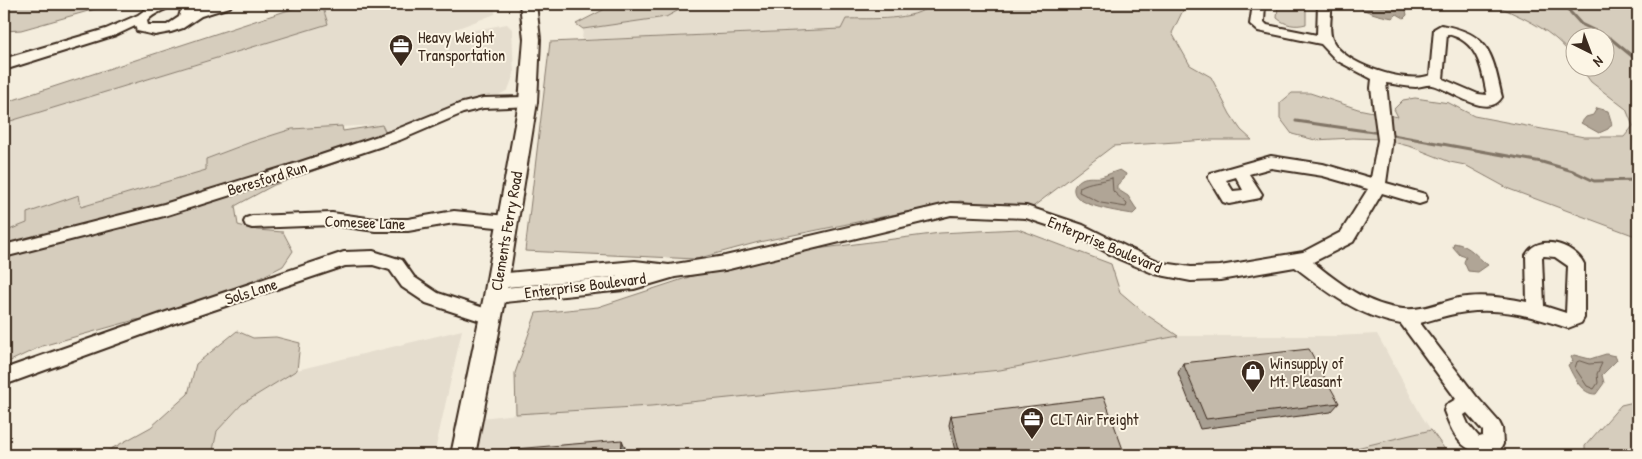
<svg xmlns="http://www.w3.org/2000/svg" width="1642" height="459" viewBox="0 0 1642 459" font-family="'Patrick Hand',sans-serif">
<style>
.built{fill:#e5ddce}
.green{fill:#d6cdbd;stroke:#887c6e}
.water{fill:#b0a596;stroke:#817466}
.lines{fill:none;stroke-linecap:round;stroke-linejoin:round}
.shore{stroke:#6a5b4e;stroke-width:1}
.stream{stroke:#817466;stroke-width:3}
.minor-casing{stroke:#3b2a1e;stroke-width:4}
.major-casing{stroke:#3b2a1e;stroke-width:4}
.minor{fill:#fcf5e5;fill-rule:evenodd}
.major{fill:#fcf5e5;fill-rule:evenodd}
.wall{fill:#a89f92;stroke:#3b2a1e}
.shaded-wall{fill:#888277;stroke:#3b2a1e}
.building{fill:#c3b9aa;stroke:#3b2a1e}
.labels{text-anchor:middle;stroke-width:4;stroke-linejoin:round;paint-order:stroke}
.poi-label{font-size:16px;fill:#3b2a1e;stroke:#fcf5e5;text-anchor:start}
.street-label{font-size:16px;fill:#3b2a1e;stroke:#fcf5e5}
</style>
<rect width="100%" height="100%" fill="#f4eddd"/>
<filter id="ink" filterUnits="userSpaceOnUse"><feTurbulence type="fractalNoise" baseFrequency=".02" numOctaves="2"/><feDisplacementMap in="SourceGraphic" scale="10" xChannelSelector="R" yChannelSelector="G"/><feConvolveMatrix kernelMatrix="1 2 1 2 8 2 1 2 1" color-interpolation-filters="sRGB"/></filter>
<g filter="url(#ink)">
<path class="built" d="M338,4H495V14L432,38L507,24L512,29L514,74L508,90L495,97L464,103L386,133L382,125L292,129L251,142L206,159L207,170L81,207L79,195L27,213L28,223L4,232V123L328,24L323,8Z
M732,4H931L926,10L913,16L846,19L841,29L582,40L583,29L666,17L679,10Z
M462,330L434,455H212L217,431L242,404L297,370Z
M1377,334L1421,415L1431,430L1352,449L1342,455H475L482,418L516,414L651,406L1000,370L1178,336H1335Z"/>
<path class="green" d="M4,4H113L21,30L4,31Z
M307,4H338L323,8L328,24L4,123V103Z
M610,4H679V10L666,17L583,29L576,24L603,10Z
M931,4H1186L1172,33L1190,65L1211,77L1230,114L1241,130L1252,140H1208L1113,146L1026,212L960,201L759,242L696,259L525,251L550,42L841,29L846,19C869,18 916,22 931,4Z
M1282,4H1297L1306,9V24C1295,27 1285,25 1277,18L1278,5Z
M1493,4H1638V237L1509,189L1465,165L1450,162L1412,147L1382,139L1353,138L1315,140L1292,134L1280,118V103L1292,93H1310L1358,109L1398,117L1394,109L1403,100L1415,98L1449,103L1474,116L1584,137H1624L1633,126L1626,109L1591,82L1581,68H1604V38H1574V59C1553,29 1525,19 1493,4Z
M382,125L386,133L395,142L274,185L235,206L238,225L257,230L283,232L293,251L283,266L209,304L169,318L135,320L42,346L4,364V232L27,223V213L79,195L81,207L206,170V159L251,142L292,129L342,126L343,131Z
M1018,229L1111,264L1120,292L1147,315L1178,336L1000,370L651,406L516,414L515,373L536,313L598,307L747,258L940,233Z
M237,331L253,338L276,337L300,343L297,370L242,404L217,431L212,455H100L151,427L188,394L196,364Z
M1638,401V455H1585V446L1621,405Z
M1431,430L1449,455H1342L1352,449Z"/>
<path class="water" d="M1357,4L1403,8L1406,10L1407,15L1404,18L1397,14L1393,18C1381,16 1369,13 1358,7Z
M1597,108L1608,111L1612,124L1608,129L1599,133L1581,123L1586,117L1593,115Z
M1120,170L1126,174L1124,179L1117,185V189L1128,196L1137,210L1133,214C1121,212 1075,206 1074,191C1073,186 1077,182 1082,179C1088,176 1095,178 1101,177C1107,175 1113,172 1120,170Z
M1454,243C1472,246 1475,256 1488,265L1478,272L1468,271L1464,262L1466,257L1460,255L1453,247Z
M1606,354L1615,356L1617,360L1602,375L1604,383L1596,394C1582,395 1573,376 1568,365L1573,361L1571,357L1574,355L1590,359Z"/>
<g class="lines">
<path class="shore" d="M1112,178L1113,191L1127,204L1126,207L1101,203L1079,192L1080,187C1090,181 1101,182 1112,178Z
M1580,361L1589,364L1602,363L1597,374L1598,383L1594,389L1587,386L1575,368L1577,362Z"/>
<path class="stream" d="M1563,4L1581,24L1610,38L1638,61
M1296,121L1380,133
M1387,134L1542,162L1573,171L1594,181L1638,180"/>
<g class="minor-casing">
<path id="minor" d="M153,4H190L194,9L212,4H232L230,7L201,16L183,28L171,32L155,35L137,31L135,26L116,35L4,70V60L10,57L106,29L138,15ZM173,4L181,10L179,17L167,25H148L147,21C154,12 166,11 173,4Z
M1253,4H1265L1264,22L1267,25L1317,35L1318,4H1331C1332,15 1328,28 1332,39C1341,64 1407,85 1430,75L1434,29L1441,25C1490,34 1492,53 1502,97C1488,121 1449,88 1432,85C1427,84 1421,87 1416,87C1406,87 1396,84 1386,83L1392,140L1386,183L1425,194L1427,198L1425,202L1419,204L1382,193L1353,242L1313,262C1339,283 1368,306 1403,309C1422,311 1441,302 1459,298C1481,294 1505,297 1527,302L1526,255C1538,232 1575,245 1584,264V318L1581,323L1568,328C1535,317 1501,307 1466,312C1450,314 1435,319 1420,323L1476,396L1499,422L1502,428L1503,444L1500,450C1464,459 1455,439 1444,411L1446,405L1456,399L1401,324C1359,317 1327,292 1295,267L1220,280L1191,281L1155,274L1119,259L1071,233L1026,218L951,215L725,270L675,277L634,289L495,303L489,301L486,296L489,291L495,289L635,275L497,288L491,286L489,281L491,276L497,274L635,261L669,265L725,256L951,203L1026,206L1083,225L1131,249L1163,263L1191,267L1220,266L1303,252L1341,232L1368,189L1323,176L1271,168L1249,174L1262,194L1260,198L1229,204L1223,202L1208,177L1211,173L1271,156L1323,164L1371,178L1378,140L1371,88L1372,79L1336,60L1321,44L1258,31L1250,24ZM1447,34C1478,40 1482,69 1487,95L1478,94L1443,79ZM1236,177L1243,190L1233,191L1226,180ZM1544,256L1555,257L1568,266L1566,313L1544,306L1542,257ZM1467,413L1483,431V436L1479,437L1468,424L1464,415Z
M528,97L533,98L535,102L533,106L483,108L463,113L400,140L304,172L164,216L4,257V245L164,204L294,164L390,132L459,104L483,98Z
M454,211L507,216L513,218L515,222L513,226L507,228L454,223L408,231H375L332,225L252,228L246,226L244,222L246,218L252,216L332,213L375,219H408Z
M373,251L402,260L414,277L438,293L496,312L499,317L496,322L490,324L426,303L402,287L390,270L373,265L345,266L172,324L4,385V369L169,311L344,252Z"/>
</g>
<g class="major-casing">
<path id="major" d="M520,4H536L540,39L537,102L506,296L475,455H451L484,296L519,102L524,39Z"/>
</g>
<use href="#minor" class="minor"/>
<use href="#major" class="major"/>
</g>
<path class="wall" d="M1183,363L1339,403L1331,412L1200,429L1178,373Z
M951,416L1125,455H956L949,425Z"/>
<path class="shaded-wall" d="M564,4H581L565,9Z
M622,440L625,447L624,455H621Z"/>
<path class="building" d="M1309,349L1339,403L1206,419L1183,363Z
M1104,397L1125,455H960L951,416Z
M622,440L621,455H477L478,452Z"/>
</g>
<defs>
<g id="office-pin" transform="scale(1.25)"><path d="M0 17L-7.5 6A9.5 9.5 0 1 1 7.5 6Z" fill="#3b2a1e" stroke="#fcf5e5"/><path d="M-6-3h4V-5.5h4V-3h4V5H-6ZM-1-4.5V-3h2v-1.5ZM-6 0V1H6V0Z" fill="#fff"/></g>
<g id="shop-pin" transform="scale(1.25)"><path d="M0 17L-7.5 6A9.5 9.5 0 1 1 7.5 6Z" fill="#3b2a1e" stroke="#fcf5e5"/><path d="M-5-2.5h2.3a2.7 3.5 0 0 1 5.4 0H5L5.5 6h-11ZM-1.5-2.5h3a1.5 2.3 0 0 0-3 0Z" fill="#fff"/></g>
</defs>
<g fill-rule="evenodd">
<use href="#office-pin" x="401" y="46"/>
<use href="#shop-pin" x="1253" y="372"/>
<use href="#office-pin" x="1032" y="419"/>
</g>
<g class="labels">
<g class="poi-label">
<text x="418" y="43">Heavy Weight<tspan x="418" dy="18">Transportation</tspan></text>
<text x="1270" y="369">Winsupply of<tspan x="1270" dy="18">Mt. Pleasant</tspan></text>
<text x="1050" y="425">CLT Air Freight</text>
</g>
<g class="street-label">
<text transform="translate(267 178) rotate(-17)" y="6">Beresford Run</text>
<text transform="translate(365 222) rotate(2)" y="6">Comesee Lane</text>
<text transform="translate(506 231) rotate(-80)" y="6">Clements Ferry Road</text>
<text transform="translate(1105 244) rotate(23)" y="6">Enterprise Boulevard</text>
<text transform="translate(585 285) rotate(-7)" y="6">Enterprise Boulevard</text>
<text transform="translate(251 291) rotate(-18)" y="6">Sols Lane</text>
</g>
</g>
<rect width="1642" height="459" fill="none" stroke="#fcf5e5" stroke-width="20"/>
<rect x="10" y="10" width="1622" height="439" fill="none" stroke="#3b2a1e" stroke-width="2" filter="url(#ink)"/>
<g transform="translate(1590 52) rotate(138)"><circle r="24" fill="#fcf5e5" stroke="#afa495"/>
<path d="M0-4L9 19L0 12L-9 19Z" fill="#3b2a1e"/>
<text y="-8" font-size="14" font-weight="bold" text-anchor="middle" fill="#3b2a1e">N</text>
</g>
</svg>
